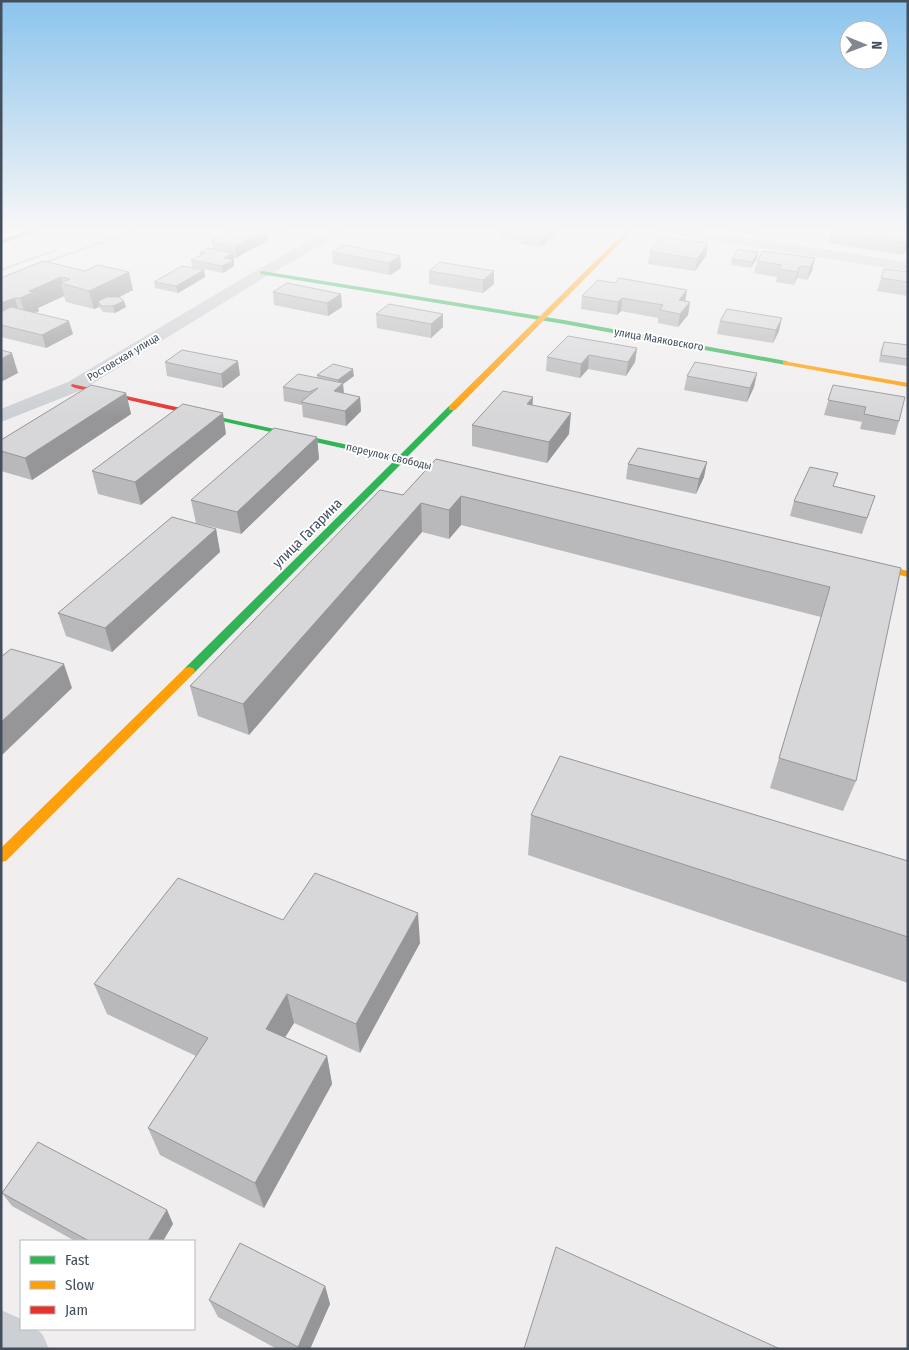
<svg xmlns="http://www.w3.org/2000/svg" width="909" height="1350" viewBox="0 0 909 1350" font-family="'Fira Sans Condensed',sans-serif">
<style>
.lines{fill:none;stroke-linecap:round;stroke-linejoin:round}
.street{fill:#cccfd3;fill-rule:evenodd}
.fast{fill:#30b455;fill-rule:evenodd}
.slow{fill:#ff9f0a;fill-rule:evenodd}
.jam{fill:#e5322d;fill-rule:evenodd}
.rail{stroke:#c6c8ca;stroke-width:2}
.wall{fill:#b9b8bb}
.shaded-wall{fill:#969698}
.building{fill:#d7d6d9;stroke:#969698}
.labels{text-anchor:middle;stroke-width:4;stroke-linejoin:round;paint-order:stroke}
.far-street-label{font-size:11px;fill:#434f5d;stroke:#fff}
.street-label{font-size:14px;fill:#434f5d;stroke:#fff}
</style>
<rect width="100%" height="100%" fill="#f0eeee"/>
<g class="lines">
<path class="street" d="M333,228H351L267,276L82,390L1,422V409L68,382L257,270Z
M649,228H684L908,262V271L656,232Z
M1,1310L21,1319V1329C42,1329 41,1330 49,1349H1Z"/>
<path class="fast" d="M35,228H44L1,244V240Z
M262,271L564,320L786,361L790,363L786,365L564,324L260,274V272Z
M449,406L456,408L407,457L469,471V475L403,462L193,674H185L183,671L185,668L395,460L190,414L186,412L187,410L399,456Z"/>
<path class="slow" d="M629,228H635L455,410H449V406Z
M783,361L908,383V387L786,365H783Z
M864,561L908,571V577L861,566L859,564L861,562Z
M189,667L193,668L195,671L193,674L6,861L1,862V848L185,668Z"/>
<path class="jam" d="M72,384L190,410L194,412L190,414L75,388L71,386Z"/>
<path class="rail" d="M34,266L143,228
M1,270L56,250"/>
</g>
<path class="wall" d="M237,228H286V230L279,234L267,232L268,240L236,258L234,257V259H233L234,266L223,273L192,267L191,260L200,256V253L213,249L211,241Z
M711,228H759L754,235Z
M500,232L557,233L541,247L521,244V240L519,241L500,238Z
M831,232H908V247L903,255L828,243Z
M650,251L706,256L695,271L648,264Z
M332,252L400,256L401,268L390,275L333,264Z
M757,258L751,268L731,265L732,259Z
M815,258L812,271L807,280L797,278L794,285L776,282L777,277L754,273L757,261Z
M43,261L133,290L120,297L126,307L115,313L103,312L99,307L94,309L66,302L64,296L38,308L39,311L35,313L73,334L46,348L1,337V278Z
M884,269L908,272V296L877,291Z
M204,270L205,277L178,293L155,288L154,282Z
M429,271H494V284L483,293L429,284Z
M287,283L342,307L328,316L274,305L273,292Z
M582,296L685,301L690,302L688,315L678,327L658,323V318L621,311L617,315L581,309Z
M727,309L779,331L773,343L717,334L720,321Z
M376,314H443V327L431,338L377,328Z
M884,342L908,345V366L879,362L881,349Z
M637,348L635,362L626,376L588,369L580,378L546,371L547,357Z
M165,362L240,375L223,388L167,376Z
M757,373L754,387L747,402L684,390L687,376Z
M317,375L354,376L343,384L344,393L360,397L361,411L346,426L303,417L302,405L284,401L283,387L317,378Z
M833,385L899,421L895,435L860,429L862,422L824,415Z
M126,393L131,414L32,480L1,471V440Z
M472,425L569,434L547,463L472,446Z
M226,434L141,505L98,494L92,471Z
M317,437L319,459L241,534L196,523L191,500Z
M436,459L901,568L856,781L843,811L770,788L821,617L461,525L449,539L422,532L249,735L198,716L190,686L403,495Z
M628,464L704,477L696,494L626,479Z
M834,486L875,496L862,534L790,516L794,501Z
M216,529L220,552L112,652L66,636L58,613Z
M531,815L908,861V983L528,855Z
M283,920L420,943L360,1053L294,1023L285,1037L327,1056L332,1084L264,1208L160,1155L148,1128L196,1056L107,1014L94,984Z
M2,1193L167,1210L173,1224L163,1241H75L12,1206Z
M325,1286L330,1304L310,1349H277L218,1317L209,1300Z"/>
<path class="shaded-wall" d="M267,228L268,240L236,258L235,246Z
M278,228H286V230L279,234Z
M550,228H557V233L541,247L542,235Z
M755,228H759L754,235Z
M908,241V247L903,255L907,243Z
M708,243L706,256L695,271L697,259Z
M758,252L757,258L751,268L752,262Z
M233,253L234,259L225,264L224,258Z
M400,256L401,268L390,275L389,263Z
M815,258L812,271L807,280L810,267Z
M234,260V266L223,273L222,266Z
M800,266L797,278L794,285L797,272Z
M204,270L205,277L178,293L176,286Z
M494,271V284L483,293V280Z
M129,272L133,290L101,306L98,301L99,307L94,309L89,291Z
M61,277L63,284L61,283L64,296L38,308L39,311L26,317L20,298L29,291Z
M687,290L685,303L679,300Z
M341,294L342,307L328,316L327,303Z
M15,298L20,316L1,325V303Z
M622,298L621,311L617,315L618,302Z
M124,301L126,307L115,313L113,306Z
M690,302L688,315L678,327L680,314Z
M443,314V327L431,338V324Z
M782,318L779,331L773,343L776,330Z
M69,321L73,334L46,348L42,335Z
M637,348L635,362L626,376L628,362Z
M12,353L18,373L1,382V359Z
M589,355L588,369L580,378L581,364Z
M238,361L240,375L223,388L221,374Z
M353,369L354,376L343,384L344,397L334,391L338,387V380Z
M757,373L754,387L747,402L750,388Z
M126,393L131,414L32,480L25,458Z
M360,397L361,411L346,426L345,411Z
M533,397L532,418L527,404Z
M223,413L226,434L141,505L135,482Z
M571,413L569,434L547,463L549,442Z
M317,437L319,459L241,534L237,512Z
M707,462L704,477L696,494L699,479Z
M461,496V525L449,539V510Z
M421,503L422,532L249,735L243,704Z
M216,529L220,552L112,652L105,628Z
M64,664L72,688L1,756V722Z
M418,913L420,943L360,1053L356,1024Z
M287,994L294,1023L273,1057L266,1029Z
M327,1056L332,1084L264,1208L255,1183Z
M167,1210L173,1224L163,1241H148Z
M325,1286L330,1304L310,1349H299L298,1347Z"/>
<path class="building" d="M237,228H267L235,246L211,241Z
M505,228H526L521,232V234L520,235L500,232Z
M526,228H550L542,235L521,232Z
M833,228H890L908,232V241L907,243L831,232Z
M662,237L708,243L697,259L650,251Z
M343,245L400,256L389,263L332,252Z
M208,248L233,253L224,258L234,260L222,266L191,260L205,253H200Z
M738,249L758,252L752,262L732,259Z
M763,251L815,258L810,267L800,266L797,272L779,269L782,265L757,261Z
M43,261L85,271L98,265L129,272L89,291L61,283L70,279L61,277L29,291L34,292L20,298H15L1,303V278Z
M440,262L494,271L483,280L429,271Z
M182,266L204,270L176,286L154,282Z
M884,269L908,272V282L881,278Z
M619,278L687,290L679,300L690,302L680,314L660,310L663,305L622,298L618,302L582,296L598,280L615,283Z
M287,283L341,294L327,303L273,292Z
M107,297H119L124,301L113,306H101L98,301Z
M389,304L443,314L431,324L376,314Z
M11,307L69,321L42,335L1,325V312Z
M727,309L782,318L776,330L720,321Z
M568,336L637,348L628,362L589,355L581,364L547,357Z
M884,342L908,345V359L881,355Z
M1,350L12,353L1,359Z
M182,350L238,361L221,374L165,362Z
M695,362L757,373L750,388L687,376Z
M333,364L353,369L338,380L317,375Z
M298,374L343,383L334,391L360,397L345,411L301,402L318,388L309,392L283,387Z
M91,385L126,393L25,458L1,451V440Z
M833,385L905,397L899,421L864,414L866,407L828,400Z
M503,391L533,397L527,404L571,413L549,442L472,425Z
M183,404L223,413L135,482L92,471Z
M274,428L317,437L237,512L191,500Z
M638,448L707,462L699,479L628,464Z
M436,459L901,568L856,781L779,758L830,587L461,496L449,510L421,503L243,704L190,686L380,490L403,495Z
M810,467L838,473L833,486L875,496L867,518L794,501Z
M172,517L216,529L105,628L58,613Z
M11,649L64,664L1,722V657Z
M560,756L908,861V937L531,815Z
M315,873L418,913L356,1024L287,994L266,1029L327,1056L255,1183L148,1128L208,1038L94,984L178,878L283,920Z
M38,1142L167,1210L148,1241H89L2,1193Z
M240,1243L325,1286L298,1347L209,1300Z
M556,1247L780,1349H524Z"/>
<linearGradient id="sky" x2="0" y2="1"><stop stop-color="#8bc4ed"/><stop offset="0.55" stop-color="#f8f7f7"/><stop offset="1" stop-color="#f8f7f7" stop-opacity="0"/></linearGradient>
<rect width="909" height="417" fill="url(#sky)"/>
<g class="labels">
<g class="far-street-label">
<text transform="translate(659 339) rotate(10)" y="4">улица Маяковского</text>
<text transform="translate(123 357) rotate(-31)" y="4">Ростовская улица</text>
<text transform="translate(389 456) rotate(13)" y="4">переулок Свободы</text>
</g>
<g class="street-label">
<text transform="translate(307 533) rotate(-45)" y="5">улица Гагарина</text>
</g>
</g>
<rect width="909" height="1350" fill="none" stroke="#434f5d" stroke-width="5"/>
<rect x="20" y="1240" width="175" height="90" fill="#ffffff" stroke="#b4b9be"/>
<rect x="30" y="1256" width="25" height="8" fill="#30b455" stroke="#b4b9be"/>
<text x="65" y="1265" font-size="15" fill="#434f5d">Fast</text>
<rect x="30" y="1281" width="25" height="8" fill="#ff9f0a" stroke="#b4b9be"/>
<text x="65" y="1290" font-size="15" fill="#434f5d">Slow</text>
<rect x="30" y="1306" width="25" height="8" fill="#e5322d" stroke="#b4b9be"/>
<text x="65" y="1315" font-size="15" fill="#434f5d">Jam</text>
<g transform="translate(864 45) rotate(91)"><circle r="24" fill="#ffffff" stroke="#b4b9be"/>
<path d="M0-4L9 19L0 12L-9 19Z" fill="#808790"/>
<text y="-8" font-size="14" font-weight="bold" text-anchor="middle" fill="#434f5d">N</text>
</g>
</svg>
